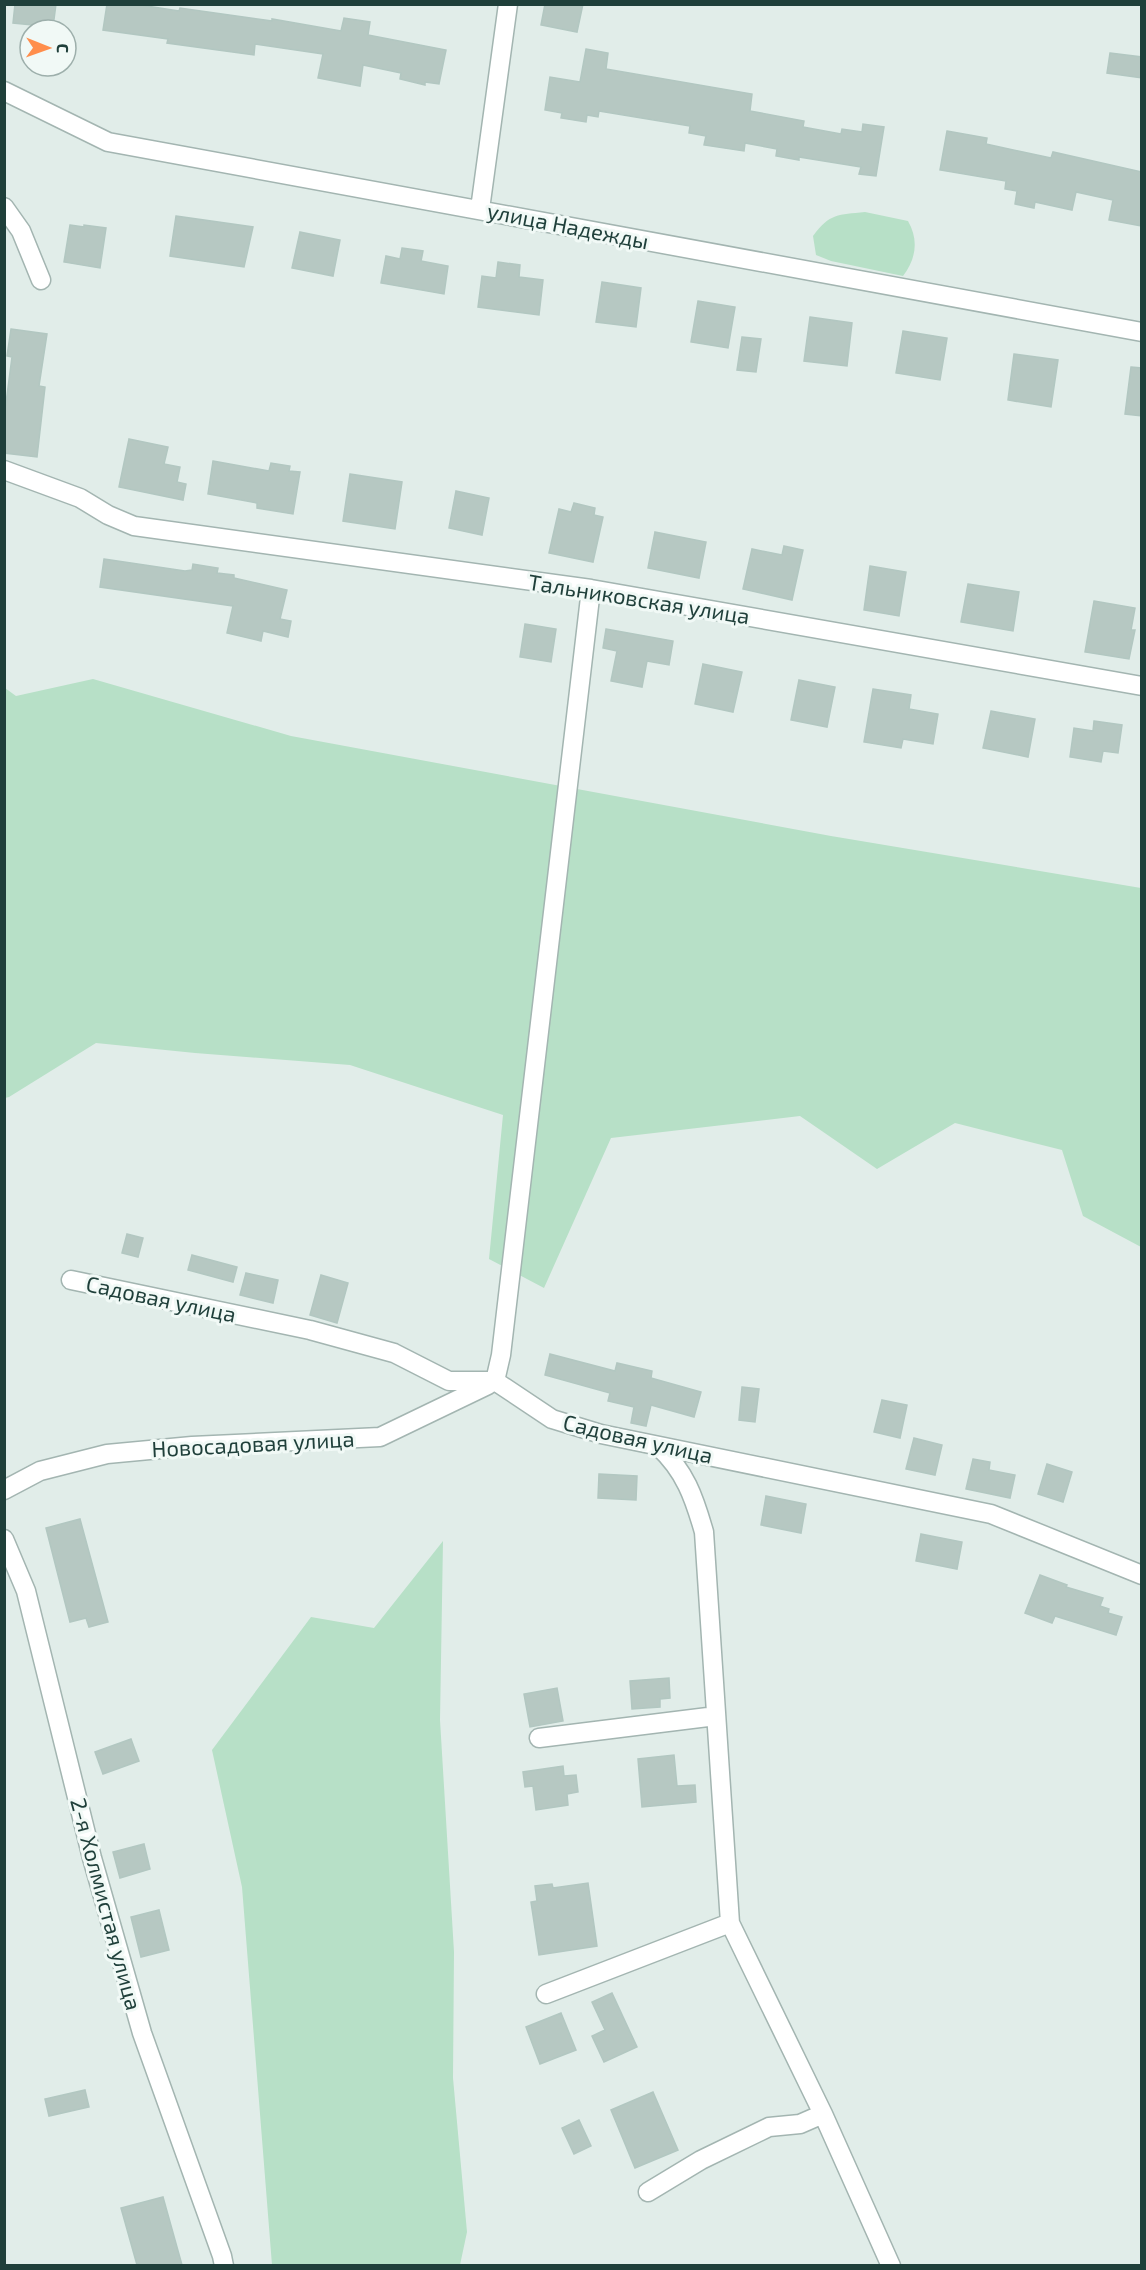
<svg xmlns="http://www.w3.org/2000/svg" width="1146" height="2270" viewBox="0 0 1146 2270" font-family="'Exo 2',sans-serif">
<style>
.green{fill:#b7e0c7}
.building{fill:#b6c8c2;stroke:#b2c7c1;stroke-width:1.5}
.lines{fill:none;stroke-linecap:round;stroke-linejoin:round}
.minor-casing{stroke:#a3b5b1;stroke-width:21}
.minor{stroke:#fff;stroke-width:18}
.labels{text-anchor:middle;stroke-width:6;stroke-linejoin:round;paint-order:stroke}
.street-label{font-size:22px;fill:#1f3f3a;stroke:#f1f9f6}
</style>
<rect width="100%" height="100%" fill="#e1ede9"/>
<path class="green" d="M865,212L908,221C919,240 916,259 903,276L831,261L816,255L813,236C830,213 838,215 865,212Z
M93,679L291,736L831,836L1141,888V1247L1083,1216L1062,1150L955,1123L877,1169L800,1116L611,1138L544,1288L489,1259L503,1115L350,1065L195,1053L96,1043L9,1097L5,1098V688L16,696Z
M443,1541L440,1720L454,1952L453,2078L467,2232L460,2265H272L242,1887L212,1750L311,1617L374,1628Z"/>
<path class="building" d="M15,4H56L53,27L13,23Z
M107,4H134L179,11L180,8L272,21V19L341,31L344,18L370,22L368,35L446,50L439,84L425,82V85L400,79L401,73L363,65L360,86L318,78L323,54L255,44L254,55L167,43L168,39L103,30Z
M545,4H583L577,32L541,25Z
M586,49L608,53L606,69L752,94L750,111L804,121L803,127L841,134L842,129L862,132L863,124L884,127L876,176L859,174L861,167L799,157V160L776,156L777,149L745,143L744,151L704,145L706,136L689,133L690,126L599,111L598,117L587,115L586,122L561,118L562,113L545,110L550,77L580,82Z
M1110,53L1142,57V78L1107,73Z
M947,131L987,138L986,144L1051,158L1053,152L1142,172V226L1109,220L1113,200L1076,192L1072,210L1035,202L1034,208L1015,204L1017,191L1005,189L1006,181L940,170Z
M176,216L253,227L244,267L170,256Z
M70,225L84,227V225L106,228L100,268L64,262Z
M300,232L340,240L333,276L292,268Z
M402,248L423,251L421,261L448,266L444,294L381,283L386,256L400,259Z
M498,262L520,265L519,277L543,280L539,315L478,307L482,276L496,278Z
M602,282L641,288L636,327L596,322Z
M698,301L735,307L728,348L691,342Z
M810,317L852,323L847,366L804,361Z
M11,329L47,334L39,386L45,387L37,457L4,453V418L12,357L7,356Z
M903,331L947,338L940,380L896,373Z
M742,337L761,339L756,372L737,370Z
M1014,354L1058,360L1051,407L1008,400Z
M1131,367L1142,368V416L1125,414Z
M129,439L168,447L164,464L180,467L177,482L186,484L183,500L119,487Z
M213,461L269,471L271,463L290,466L289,471L300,472L293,514L257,508V503L208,494Z
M350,474L402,482L395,529L343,521Z
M456,491L489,498L482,535L449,528Z
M574,503L595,508L594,515L603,517L593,562L549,553L559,509L571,512Z
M655,532L706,542L699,578L648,568Z
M784,546L803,550L792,600L743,589L752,549L782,555Z
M104,559L185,571L192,570L193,564L218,568L217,573L234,575V578L287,590L280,619L291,621L288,637L263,631L261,641L227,633L233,606L100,587Z
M870,566L906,572L899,616L864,610Z
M968,584L1019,592L1013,631L961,622Z
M1094,601L1135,608L1131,630H1135L1129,659L1085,652Z
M525,624L556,629L551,662L520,657Z
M606,629L673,641L669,665L647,661L642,687L611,681L617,651L603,648Z
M703,664L742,672L733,712L695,704Z
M799,680L835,687L827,727L791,720Z
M873,689L911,695L909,709L938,714L933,744L903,739L901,748L864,742Z
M991,711L1035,719L1028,757L983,748Z
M1094,721L1122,725L1118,753L1103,751L1101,762L1070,757L1074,728L1093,731Z
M127,1234L143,1238L138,1257L122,1253Z
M192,1255L237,1267L233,1282L188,1270Z
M246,1273L278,1280L273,1303L240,1295Z
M321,1275L348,1283L337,1323L310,1315Z
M550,1354L615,1371L617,1363L652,1371L651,1378L701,1392L694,1417L651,1405L646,1426L631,1423L634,1407L608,1401L610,1393L545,1375Z
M742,1387L759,1389L755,1422L739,1420Z
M882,1400L907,1405L900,1438L874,1432Z
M914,1438L942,1445L935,1475L906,1469Z
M973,1459L990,1462L989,1470L1015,1475L1010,1498L966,1489Z
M1047,1464L1072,1472L1063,1502L1038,1494Z
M599,1474L637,1476L636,1500L598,1498Z
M766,1496L806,1504L801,1533L761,1525Z
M80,1519L108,1622L89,1627L86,1618L70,1622L46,1528Z
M921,1534L962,1542L957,1569L916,1561Z
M1040,1575L1067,1585L1066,1587L1103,1598L1100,1606L1109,1609L1108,1613L1122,1617L1116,1635L1055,1616L1052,1623L1025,1613Z
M669,1678L670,1698L660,1699V1707L632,1709L630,1681Z
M557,1688L563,1721L530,1727L524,1694Z
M131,1739L139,1761L103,1774L95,1752Z
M674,1755L677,1786L695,1785L696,1802L642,1807L638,1759Z
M563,1766L564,1776L576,1775L578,1792L567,1794L568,1805L536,1810L533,1786L525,1787L523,1772Z
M144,1844L150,1869L120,1878L113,1852Z
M588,1883L597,1946L539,1955L531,1902L537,1901L535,1886L552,1884L553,1888Z
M159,1910L169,1950L141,1957L131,1917Z
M612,1993L637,2047L604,2062L592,2036L605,2030L592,2002Z
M561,2013L576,2050L540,2064L526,2027Z
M85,2090L89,2107L49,2116L45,2099Z
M653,2092L678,2150L635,2168L611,2110Z
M579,2120L591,2146L574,2154L562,2128Z
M163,2197L182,2265H137L121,2208Z"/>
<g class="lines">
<g class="minor-casing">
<path id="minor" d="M4,91L108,142L1142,332
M4,207L21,231L41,280
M480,209L508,4
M4,470L80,498L108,515L134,526L591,589L1142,686
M71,1280L310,1330L394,1353L449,1381H495L552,1419L601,1434L991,1514L1142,1575
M495,1381L501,1355L591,589
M658,1446C685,1471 694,1497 704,1532L730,1923L823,2114L891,2266
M4,1490L40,1471L107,1454L192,1446L380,1437L488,1385
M4,1539L26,1591L92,1858L142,2033L222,2256L224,2266
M539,1738L716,1716
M546,1994L730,1923
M648,2192L701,2160L769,2127L800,2124L823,2114"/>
</g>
<use href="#minor" class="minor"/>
</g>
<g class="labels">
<g class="street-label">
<text transform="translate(568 226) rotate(11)" y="8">улица Надежды</text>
<text transform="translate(639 599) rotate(9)" y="8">Тальниковская улица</text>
<text transform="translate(161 1299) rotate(12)" y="8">Садовая улица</text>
<text transform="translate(638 1439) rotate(13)" y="8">Садовая улица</text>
<text transform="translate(253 1444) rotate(-3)" y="8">Новосадовая улица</text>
<text transform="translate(106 1904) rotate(75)" y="8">2-я Холмистая улица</text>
</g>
</g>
<rect width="1146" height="2270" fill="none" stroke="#1f3f3a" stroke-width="12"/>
<g transform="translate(48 48) rotate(91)"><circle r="28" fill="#f1f9f6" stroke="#9dafab" stroke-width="1.5"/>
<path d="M0-4.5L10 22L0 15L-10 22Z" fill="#ff8e4c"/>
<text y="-9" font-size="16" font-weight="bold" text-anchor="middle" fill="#1f3f3a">С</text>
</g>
</svg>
